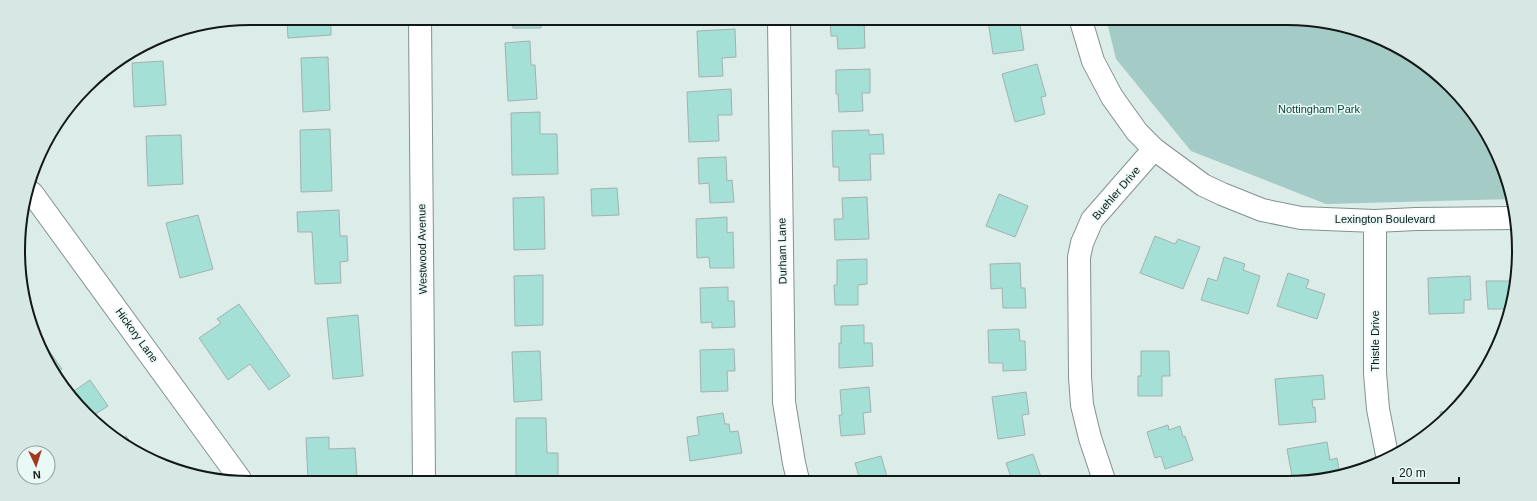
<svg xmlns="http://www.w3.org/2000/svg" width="1537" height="501" viewBox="0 0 1537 501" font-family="Helvetica,sans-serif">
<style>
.green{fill:#a4cbc5}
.building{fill:#a5e0d7;stroke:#a2b1af}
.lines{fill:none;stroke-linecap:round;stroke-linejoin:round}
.minor-casing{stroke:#839290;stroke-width:24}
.minor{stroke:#fff;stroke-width:22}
.labels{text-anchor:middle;stroke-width:3;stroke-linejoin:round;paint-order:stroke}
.park-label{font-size:11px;fill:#093f3a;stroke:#e8f9f6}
.street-label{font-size:11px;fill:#121817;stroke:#e8f9f6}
.rim{fill:none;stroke:#121817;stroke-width:2}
</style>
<rect width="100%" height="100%" fill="#dbece9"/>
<path class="green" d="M1107,22L1332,23L1416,57L1480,122L1512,199L1326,204L1191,151L1116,59Z"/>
<path class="building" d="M287,18H331V35L288,38Z
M512,19H541V28H513Z
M830,20L864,21L865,48L838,49L837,36H831Z
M988,21H1025V23L1020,24L1024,50L993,54Z
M735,29L736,57L722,58L723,76L699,77L697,31Z
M530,41L531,65H535L537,99L508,101L505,43Z
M328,57L330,110L303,112L301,58Z
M163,61L166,105L134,107L132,63Z
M1037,64L1046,96L1041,97L1045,114L1015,122L1002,74Z
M870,69V93H862L863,111L839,112L838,94H836V70Z
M731,89L732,115H718L719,141L689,142L687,92Z
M540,112V134H557L558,174L512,175L511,113Z
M330,129L332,191L301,192L300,130Z
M869,130V135L883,134L884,154H870L871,180L839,181V167H833L832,131Z
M181,135L183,184L148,186L146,136Z
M726,157L727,181L732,180L734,202L710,203L709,183L699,184L698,158Z
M617,188L619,215L592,216L591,189Z
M999,194L1028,206L1015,237L986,226Z
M544,197L545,249L514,250L513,198Z
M867,197L869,239L835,240L834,219H843L842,198Z
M339,210L340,236H347L348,261L340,262L341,283L315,284L312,232H298L297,212Z
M198,215L213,269L180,278L166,223Z
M727,217V233L733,232L734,268H710L709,257L697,258L696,219Z
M1155,236L1175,244L1178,239L1200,247L1183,289L1140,273Z
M1224,257L1245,264L1243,270L1260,276L1248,314L1201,300L1208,278L1217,281Z
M867,259V284L858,285V305H835L834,285H837V260Z
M1020,263L1021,288H1025L1026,308H1003L1002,288L991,289L990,264Z
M1288,273L1309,280L1306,288L1325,294L1317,319L1277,306Z
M543,275V325L515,326L514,276Z
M1470,276L1471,300H1464V313L1429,314L1428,278Z
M1511,276H1515L1514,296L1513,300H1512L1510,309H1488L1486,281H1511Z
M728,287V301H734L735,327L712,328V322L701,323L700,288Z
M239,304L290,376L269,390L250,364L228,380L199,338L221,323L217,319Z
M358,315L363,376L333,379L327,318Z
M864,325V343H872L873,366L839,368V343L841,344V326Z
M1019,329L1020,341H1025L1026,370L1003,371V363H989L988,330Z
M35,331L62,369L55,374Z
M734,349L735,371H727L728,391L701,392L700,350Z
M540,351L542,400L514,402L512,352Z
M1141,351H1169L1170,376H1162V396H1138V376H1141Z
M1323,375L1325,399L1312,400L1313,408L1315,407L1316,422L1279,425L1275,379Z
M90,380L108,406L94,415L95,417L71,393Z
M869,387L871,412L863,413L865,434L841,436L839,415H842L840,390Z
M1026,392L1029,414L1022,415L1025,435L998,439L992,397Z
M1455,409L1451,415L1442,421L1440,412Z
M723,413L725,424H729L730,432L738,431L742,453L690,461L687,437L699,435L697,417Z
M516,418H546L547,453H558V479H516Z
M1168,425L1169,430L1180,426L1183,437L1185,436L1193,460L1165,469L1161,456L1155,458L1147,432Z
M126,436L136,450L122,444L119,441Z
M329,437V449L355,448L357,477L308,479L306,438Z
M1327,442L1330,460L1337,458L1340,474L1317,481H1293L1287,449Z
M1033,454L1041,477L1046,476L1047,480H1012L1006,463Z
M881,456L888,480H860L855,463Z"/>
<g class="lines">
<g class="minor-casing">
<path id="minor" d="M420,19L424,479
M779,20L784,402L794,463L798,480
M1081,21L1093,61L1112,97L1137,132L1154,149L1203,185L1222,194L1262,210L1301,218L1375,221L1416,219L1515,218
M32,193L240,479
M1375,221V373L1378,409L1388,460
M1104,480L1090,438L1082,405L1080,377L1079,257L1082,243L1092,220L1154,149"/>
</g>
<use href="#minor" class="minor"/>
</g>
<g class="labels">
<g class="park-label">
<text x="1319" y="113">Nottingham Park</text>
</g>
<g class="street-label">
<text transform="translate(1116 193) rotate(-49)" y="4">Buehler Drive</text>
<text x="1385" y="223">Lexington Boulevard</text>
<text transform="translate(422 249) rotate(-91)" y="4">Westwood Avenue</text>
<text transform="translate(782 251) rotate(-91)" y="4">Durham Lane</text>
<text transform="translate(137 335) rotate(54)" y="4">Hickory Lane</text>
<text transform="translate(1375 341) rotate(-90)" y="4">Thistle Drive</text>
</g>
</g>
<path d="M0 0H1537V501H0ZM250 25H1287A225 225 0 0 1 1512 250V251A225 225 0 0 1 1287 476H250A225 225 0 0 1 25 251V250A225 225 0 0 1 250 25Z" fill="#d7e7e4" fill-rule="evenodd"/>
<path class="rim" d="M250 25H1287A225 225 0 0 1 1512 250V251A225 225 0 0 1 1287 476H250A225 225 0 0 1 25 251V250A225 225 0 0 1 250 25Z"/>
<g transform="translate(36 465) rotate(176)"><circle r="19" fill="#e8f9f6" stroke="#929f9d"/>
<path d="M0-3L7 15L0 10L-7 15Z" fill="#a23920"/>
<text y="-6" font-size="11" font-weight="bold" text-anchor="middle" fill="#121817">N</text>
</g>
<path d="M1393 477v6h66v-6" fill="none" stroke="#121817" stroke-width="2"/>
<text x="1399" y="477" font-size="12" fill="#121817" stroke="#e8f9f6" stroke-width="3" paint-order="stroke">20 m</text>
</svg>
